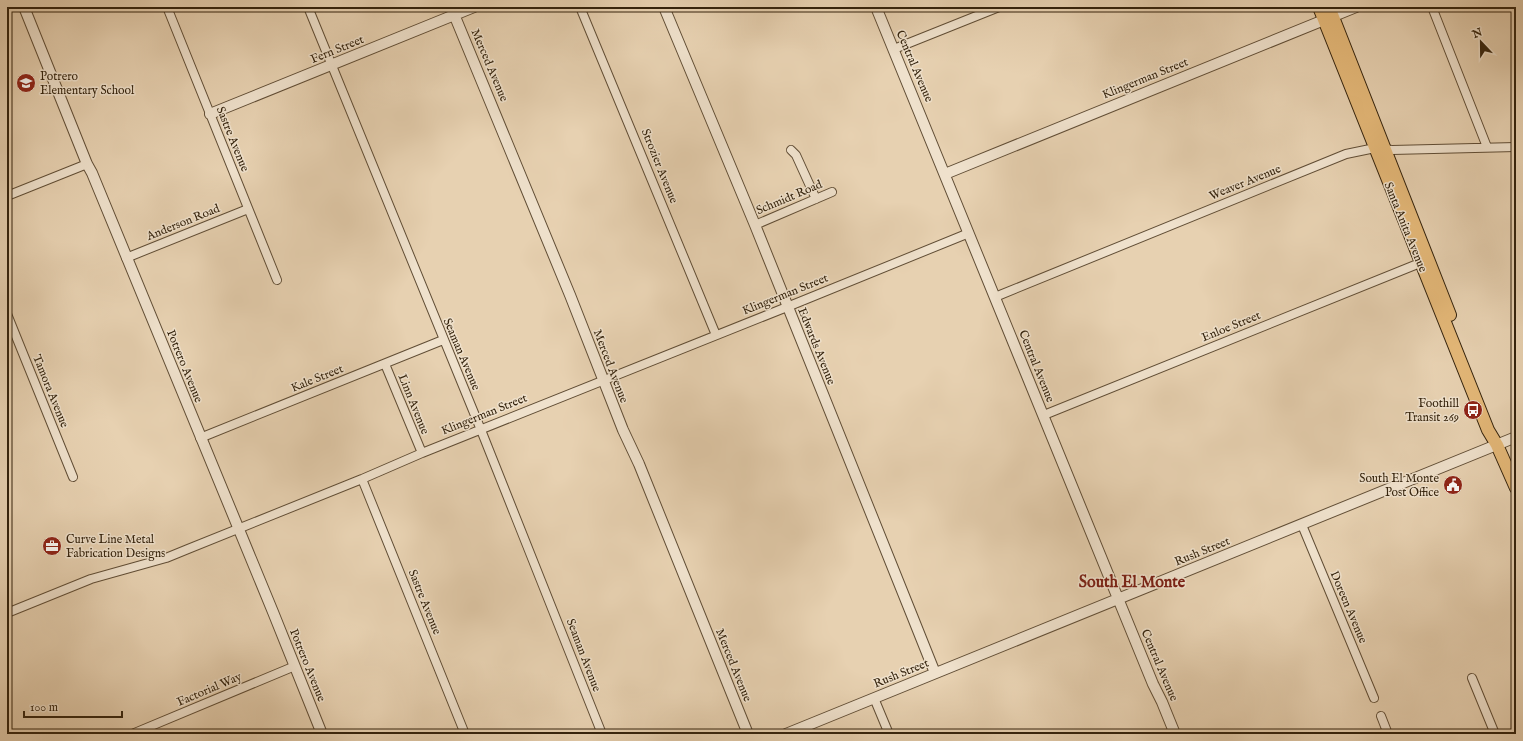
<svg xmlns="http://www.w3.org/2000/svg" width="1523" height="741" viewBox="0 0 1523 741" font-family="'IM FELL English',serif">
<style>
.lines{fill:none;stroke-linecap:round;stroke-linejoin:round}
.minor-casing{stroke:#614e36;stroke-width:10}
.tertiary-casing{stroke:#614e36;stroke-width:12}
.primary-casing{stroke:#34230d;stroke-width:14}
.minor{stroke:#efe1cc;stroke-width:8}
.tertiary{stroke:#efe1cc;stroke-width:10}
.primary{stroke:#e4b878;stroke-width:12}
.labels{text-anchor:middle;stroke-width:3;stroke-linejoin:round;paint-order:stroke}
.street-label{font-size:12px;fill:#34230d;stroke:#efe1cc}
.poi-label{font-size:12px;fill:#34230d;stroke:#efe1cc;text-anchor:start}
.district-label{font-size:16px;font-weight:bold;fill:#7a1f14;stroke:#efe1cc}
</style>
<rect width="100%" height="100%" fill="#e7d1b1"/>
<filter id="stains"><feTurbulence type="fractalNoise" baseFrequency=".005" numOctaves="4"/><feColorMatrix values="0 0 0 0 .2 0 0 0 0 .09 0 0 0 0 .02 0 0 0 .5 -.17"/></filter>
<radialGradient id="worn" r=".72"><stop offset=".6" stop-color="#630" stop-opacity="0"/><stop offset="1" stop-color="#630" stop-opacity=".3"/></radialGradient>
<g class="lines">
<g class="minor-casing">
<path id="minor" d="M167,7L277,280
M308,7L481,430L602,734
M580,7L716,335
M1432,7L1487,147
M894,49L999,7
M791,150L796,155L816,199
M7,196L87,164
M755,225L832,192
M126,258L248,209
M995,297L1346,154L1375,148L1392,150L1516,147
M7,314L73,477
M385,364L422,453
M1044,415L1425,261
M200,438L443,340
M362,479L465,734
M1302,525L1374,698
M7,613L91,579L166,558L188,549L362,479L422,453L787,307L969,233
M1472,678L1495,734
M874,698L889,734
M1381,716L1388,734
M132,734L295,666"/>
</g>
<g class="tertiary-casing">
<path id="tertiary" d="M24,7L87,164L92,173L273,612L322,734
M451,7L570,295L623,430L639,464L748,734
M664,7L755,225L911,613L935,673
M876,7L1153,684L1162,702L1175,734
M210,114L474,7
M945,174L1356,7
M786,734L1516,437"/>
</g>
<g class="primary-casing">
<path id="primary" d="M1319,7L1488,430L1497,445L1516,488
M1329,7L1450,315"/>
</g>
<use href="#minor" class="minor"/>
<use href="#tertiary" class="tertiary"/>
<use href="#primary" class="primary"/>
</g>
<defs>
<g id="school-disc" transform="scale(1)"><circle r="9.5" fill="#8f2418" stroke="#efe1cc"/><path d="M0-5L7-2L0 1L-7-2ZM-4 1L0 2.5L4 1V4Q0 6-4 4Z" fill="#fff"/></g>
<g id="bus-disc" transform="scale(1)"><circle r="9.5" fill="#8f2418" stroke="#efe1cc"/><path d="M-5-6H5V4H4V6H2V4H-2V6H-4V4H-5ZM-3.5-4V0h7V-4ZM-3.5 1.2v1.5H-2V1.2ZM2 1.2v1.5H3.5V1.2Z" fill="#fff"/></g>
<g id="civic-disc" transform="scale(1)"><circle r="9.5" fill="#8f2418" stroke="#efe1cc"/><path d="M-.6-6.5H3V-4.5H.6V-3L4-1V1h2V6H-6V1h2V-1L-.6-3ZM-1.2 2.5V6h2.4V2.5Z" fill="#fff"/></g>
<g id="office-disc" transform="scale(1)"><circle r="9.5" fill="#8f2418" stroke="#efe1cc"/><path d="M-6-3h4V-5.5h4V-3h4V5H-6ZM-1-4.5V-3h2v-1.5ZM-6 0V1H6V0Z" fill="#fff"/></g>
</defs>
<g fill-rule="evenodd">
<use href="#school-disc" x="26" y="83"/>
<use href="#bus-disc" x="1473" y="410"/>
<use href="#civic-disc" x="1453" y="485"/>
<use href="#office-disc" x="52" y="546"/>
</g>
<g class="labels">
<g class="street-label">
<text transform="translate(337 49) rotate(-22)" y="4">Fern Street</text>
<text transform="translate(490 65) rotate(67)" y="4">Merced Avenue</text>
<text transform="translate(915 66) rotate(67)" y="4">Central Avenue</text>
<text transform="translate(1145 78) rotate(-22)" y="4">Klingerman Street</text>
<text transform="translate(233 139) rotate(68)" y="4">Sastre Avenue</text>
<text transform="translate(660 166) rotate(68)" y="4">Strozier Avenue</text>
<text transform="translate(1245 182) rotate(-22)" y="4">Weaver Avenue</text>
<text transform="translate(789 197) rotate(-23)" y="4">Schmidt Road</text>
<text transform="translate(183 222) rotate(-22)" y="4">Anderson Road</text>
<text transform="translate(1406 227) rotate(68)" y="4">Santa Anita Avenue</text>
<text transform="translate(785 294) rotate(-22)" y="4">Klingerman Street</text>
<text transform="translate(1231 326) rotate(-22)" y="4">Enloe Street</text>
<text transform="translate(817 346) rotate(68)" y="4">Edwards Avenue</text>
<text transform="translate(462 354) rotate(67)" y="4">Seaman Avenue</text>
<text transform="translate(185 366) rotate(68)" y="4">Potrero Avenue</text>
<text transform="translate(611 366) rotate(69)" y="4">Merced Avenue</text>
<text transform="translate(1037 366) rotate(68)" y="4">Central Avenue</text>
<text transform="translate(317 378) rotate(-22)" y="4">Kale Street</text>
<text transform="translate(51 391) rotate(68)" y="4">Tamora Avenue</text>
<text transform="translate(414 404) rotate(68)" y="4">Linn Avenue</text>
<text transform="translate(484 414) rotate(-22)" y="4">Klingerman Street</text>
<text transform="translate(1202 551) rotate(-22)" y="4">Rush Street</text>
<text transform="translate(425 602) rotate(68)" y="4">Sastre Avenue</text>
<text transform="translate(1349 607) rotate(67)" y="4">Doreen Avenue</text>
<text transform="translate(584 655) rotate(69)" y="4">Seaman Avenue</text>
<text transform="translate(308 665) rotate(68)" y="4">Potrero Avenue</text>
<text transform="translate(734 665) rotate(68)" y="4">Merced Avenue</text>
<text transform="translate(1160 665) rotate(67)" y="4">Central Avenue</text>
<text transform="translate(901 673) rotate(-22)" y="4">Rush Street</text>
<text transform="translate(209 689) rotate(-23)" y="4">Factorial Way</text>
</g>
<g class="poi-label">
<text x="40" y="80">Potrero<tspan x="40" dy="14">Elementary School</tspan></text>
<text x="1459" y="407" text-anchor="end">Foothill<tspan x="1459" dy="14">Transit 269</tspan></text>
<text x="1439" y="482" text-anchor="end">South El Monte<tspan x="1439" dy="14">Post Office</tspan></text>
<text x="66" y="543">Curve Line Metal<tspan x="66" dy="14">Fabrication Designs</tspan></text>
</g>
<g class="district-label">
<text x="1132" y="587">South El Monte</text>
</g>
</g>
<rect width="1523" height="741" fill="none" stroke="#e7d1b1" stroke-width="24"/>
<rect x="8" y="8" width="1507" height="725" fill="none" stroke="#34230d" stroke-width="2"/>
<rect x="12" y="12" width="1499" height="717" fill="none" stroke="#34230d"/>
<g transform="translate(1481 42) rotate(338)" stroke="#efe1cc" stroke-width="3" paint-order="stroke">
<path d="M0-3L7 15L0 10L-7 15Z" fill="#34230d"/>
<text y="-6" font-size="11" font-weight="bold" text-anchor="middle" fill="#34230d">N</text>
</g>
<path d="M24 711v6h98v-6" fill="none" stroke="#34230d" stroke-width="2"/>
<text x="30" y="711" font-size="12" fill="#34230d" stroke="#efe1cc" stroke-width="3" paint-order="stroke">100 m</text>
<rect width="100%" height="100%" filter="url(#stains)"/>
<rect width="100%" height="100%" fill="url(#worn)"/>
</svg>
